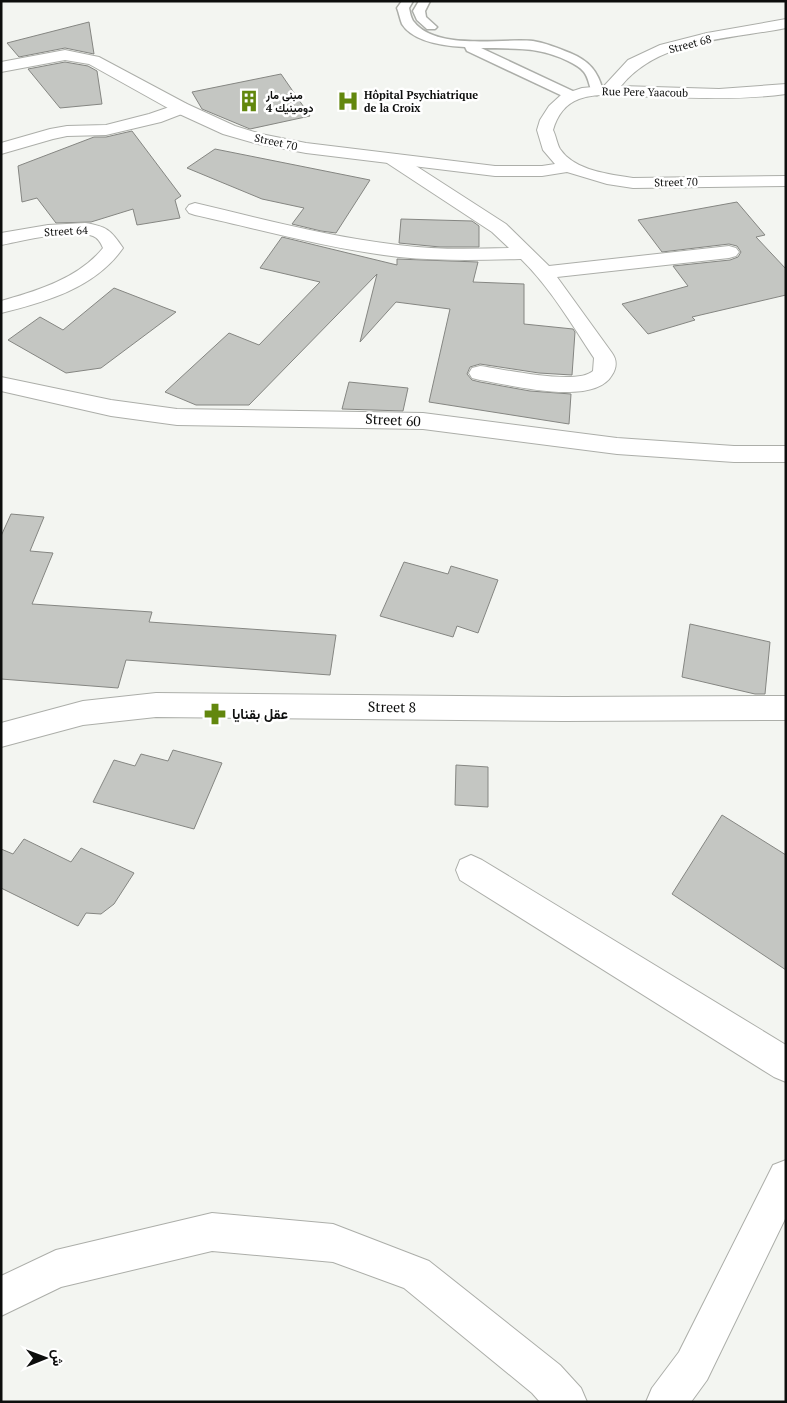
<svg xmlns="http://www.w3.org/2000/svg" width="787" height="1403" viewBox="0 0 787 1403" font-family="'PT Serif',Vazirmatn,serif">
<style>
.building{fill:#c4c6c2;stroke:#858682}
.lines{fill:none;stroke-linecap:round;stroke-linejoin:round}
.service-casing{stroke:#acaea9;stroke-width:3}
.minor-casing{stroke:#acaea9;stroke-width:2}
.tertiary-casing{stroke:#acaea9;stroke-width:2}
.service{fill:#fff;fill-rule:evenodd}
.minor{fill:#fff;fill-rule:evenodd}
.tertiary{fill:#fff;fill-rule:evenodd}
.labels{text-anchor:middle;stroke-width:5;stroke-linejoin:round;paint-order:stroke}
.far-street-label{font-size:11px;fill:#0d0e0d;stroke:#fff}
.far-poi-label{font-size:11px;font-weight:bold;fill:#0d0e0d;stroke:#fff;text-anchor:start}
.street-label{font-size:14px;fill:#0d0e0d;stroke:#fff}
.poi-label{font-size:14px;font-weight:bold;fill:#0d0e0d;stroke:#fff;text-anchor:start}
</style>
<rect width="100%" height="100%" fill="#f3f5f1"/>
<path class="building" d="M89,22L94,54L65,48L19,57L7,43Z
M65,62L88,66L97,71L102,104L60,108L28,69Z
M281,74L310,116L250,129L202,109L192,92Z
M132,131L181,196L175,200L180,218L137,225L133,209L91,222L56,223L37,198L22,202L18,166L94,137H106Z
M215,149L370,180L336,233L321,231L292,224L304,208L262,199L187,168Z
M737,202L765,235L756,237L786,269V295L692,317L695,320L648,334L622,304L688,286L673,266L730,260L738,257L741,252L737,246L729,244L662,252L638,220Z
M401,219L472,221L479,226V247H440L399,243Z
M282,237L397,265V259L478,262L473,282L524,284V324L573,329L575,332L572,375L539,373L480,364L470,367L467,374L472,380L480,382L530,391L571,394L569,424L429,402L450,309L396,302L360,342L377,274L249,405H196L165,392L229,333L259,345L320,282L260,268Z
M114,288L176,312L101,368L66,373L8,340L40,317L63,330Z
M349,382L408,388L403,411L342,409Z
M11,514L44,517L30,551L53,553L32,604L152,612L149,622L336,635L330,675L126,660L118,688L1,679V536Z
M404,562L448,574L451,566L498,580L478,633L457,626L453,637L380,616Z
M690,624L770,642L765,694H755L682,677Z
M173,750L222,763L194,829L93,802L114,760L135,766L141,754L168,761Z
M456,765L488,767V807L455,805Z
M722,815L786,855V970L672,894Z
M24,839L71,862L81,848L134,873L114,904L101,914L86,913L78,926L1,888V849L13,854Z"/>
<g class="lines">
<g class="service-casing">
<path id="service" d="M402,1H413L409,8C410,12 411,19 414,22C437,51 501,38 533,41C545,43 558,48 570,53C589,61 598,71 603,91L597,95L593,94C589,87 589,78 584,72C580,67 574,64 568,61C538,46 514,49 481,48L577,93L579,96L577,99H569L467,51L465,47C446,46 414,43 402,24C400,19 399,13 397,8Z
M419,1H430L425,11L426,17L437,27L435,29H427L417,20L413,11Z"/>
</g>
<g class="minor-casing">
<path id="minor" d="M181,103L187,104L189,108L187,112L161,122L106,135L67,136L53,139L1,154V143L50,129L67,126L106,125L149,114Z
M393,154L399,155L506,224L549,266L729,246L736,248L739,252L736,256L729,258L557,277L612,353C617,360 617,367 612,375C594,407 511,385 480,380L472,378L469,373L472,368L480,366C504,369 576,386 593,371L594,358C572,325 550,287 521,259C480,260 440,261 399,257C330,249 263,230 195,215L189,213L186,209L189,205L195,203C262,219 329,237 398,245C435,250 472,249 509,248L492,232L387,163L384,159L387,155Z
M85,223C106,226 111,230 123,248C95,288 46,302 1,313V301C37,291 79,278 103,248C101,243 98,238 93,236C75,228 21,241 1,245V233L48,225Z
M1,377L111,400L177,409L423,413L617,438L734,446H786V462H734L617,454L423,429L177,425L111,416L1,391Z
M471,855L482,860L786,1045V1082L774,1077L460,880L456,870L460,860Z
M786,1160V1217L707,1380L691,1402H646L652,1388L679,1352L773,1165Z
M212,1213L333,1224L429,1261L560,1365L581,1388L587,1402H540L532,1393L404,1288L333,1262L212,1251L61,1287L1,1316V1276L56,1250Z"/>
</g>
<g class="tertiary-casing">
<path id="tertiary" d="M786,19V28C731,39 659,39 621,86L719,89L786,84V94C742,100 699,98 655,97C631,96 603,91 579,99C565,104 557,116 553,130C556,136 557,144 560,149C575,171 609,174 633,178L786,176V186L633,188L607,184L567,172L542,176H495L306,153L258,144L223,134L175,112L89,64L65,60L1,72V62L65,50L99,57L187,104L235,126L261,134L306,143L495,166H542L555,164L543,150L537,130L540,120L549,106L561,95L582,88L604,86L628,60L660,45L707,33Z
M156,693L564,697L786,696V720L564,721L156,717L83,725L1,747V723L83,701Z"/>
</g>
<use href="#service" class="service"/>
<use href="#minor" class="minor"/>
<use href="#tertiary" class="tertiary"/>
</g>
<defs>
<g id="building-bare" transform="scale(1.725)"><path d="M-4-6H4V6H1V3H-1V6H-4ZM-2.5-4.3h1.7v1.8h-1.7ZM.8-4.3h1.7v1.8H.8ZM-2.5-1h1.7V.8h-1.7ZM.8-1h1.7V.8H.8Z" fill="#62870d" stroke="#fff" stroke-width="2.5" paint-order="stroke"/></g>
<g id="hospital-bare" transform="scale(1.725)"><path d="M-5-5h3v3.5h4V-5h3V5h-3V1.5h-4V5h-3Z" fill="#62870d" stroke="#fff" stroke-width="2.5" paint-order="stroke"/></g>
<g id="pharmacy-bare" transform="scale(1.725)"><path d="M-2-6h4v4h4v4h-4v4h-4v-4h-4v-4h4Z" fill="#62870d" stroke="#fff" stroke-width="2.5" paint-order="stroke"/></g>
</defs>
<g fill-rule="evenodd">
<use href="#building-bare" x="249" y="101"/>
<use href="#hospital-bare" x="348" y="101"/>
<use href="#pharmacy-bare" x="215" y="714"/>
</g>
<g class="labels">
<g class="far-street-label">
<text transform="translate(690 44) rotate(-15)" y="4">Street 68</text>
<text transform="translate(645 92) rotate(1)" y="4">Rue Pere Yaacoub</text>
<text transform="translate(276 142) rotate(12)" y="4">Street 70</text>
<text transform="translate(676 182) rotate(-1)" y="4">Street 70</text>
<text transform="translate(66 231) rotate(-3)" y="4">Street 64</text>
</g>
<g class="far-poi-label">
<text x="266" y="99">مبنى مار<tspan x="266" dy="13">دومينيك 4</tspan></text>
<text x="364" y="99">Hôpital Psychiatrique<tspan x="364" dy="13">de la Croix</tspan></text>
</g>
<g class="street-label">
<text transform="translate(393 420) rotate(3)" y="5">Street 60</text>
<text transform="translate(392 707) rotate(1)" y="5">Street 8</text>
</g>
<g class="poi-label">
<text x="232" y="719">عقل بقنايا</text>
</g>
</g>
<rect width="787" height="1403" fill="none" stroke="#0d0e0d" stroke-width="5"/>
<g transform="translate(45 1358) rotate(89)" stroke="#ffffff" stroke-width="4" paint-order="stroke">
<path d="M0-4L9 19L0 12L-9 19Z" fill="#0d0e0d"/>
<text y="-8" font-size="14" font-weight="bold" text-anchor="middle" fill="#0d0e0d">ش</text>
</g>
</svg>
